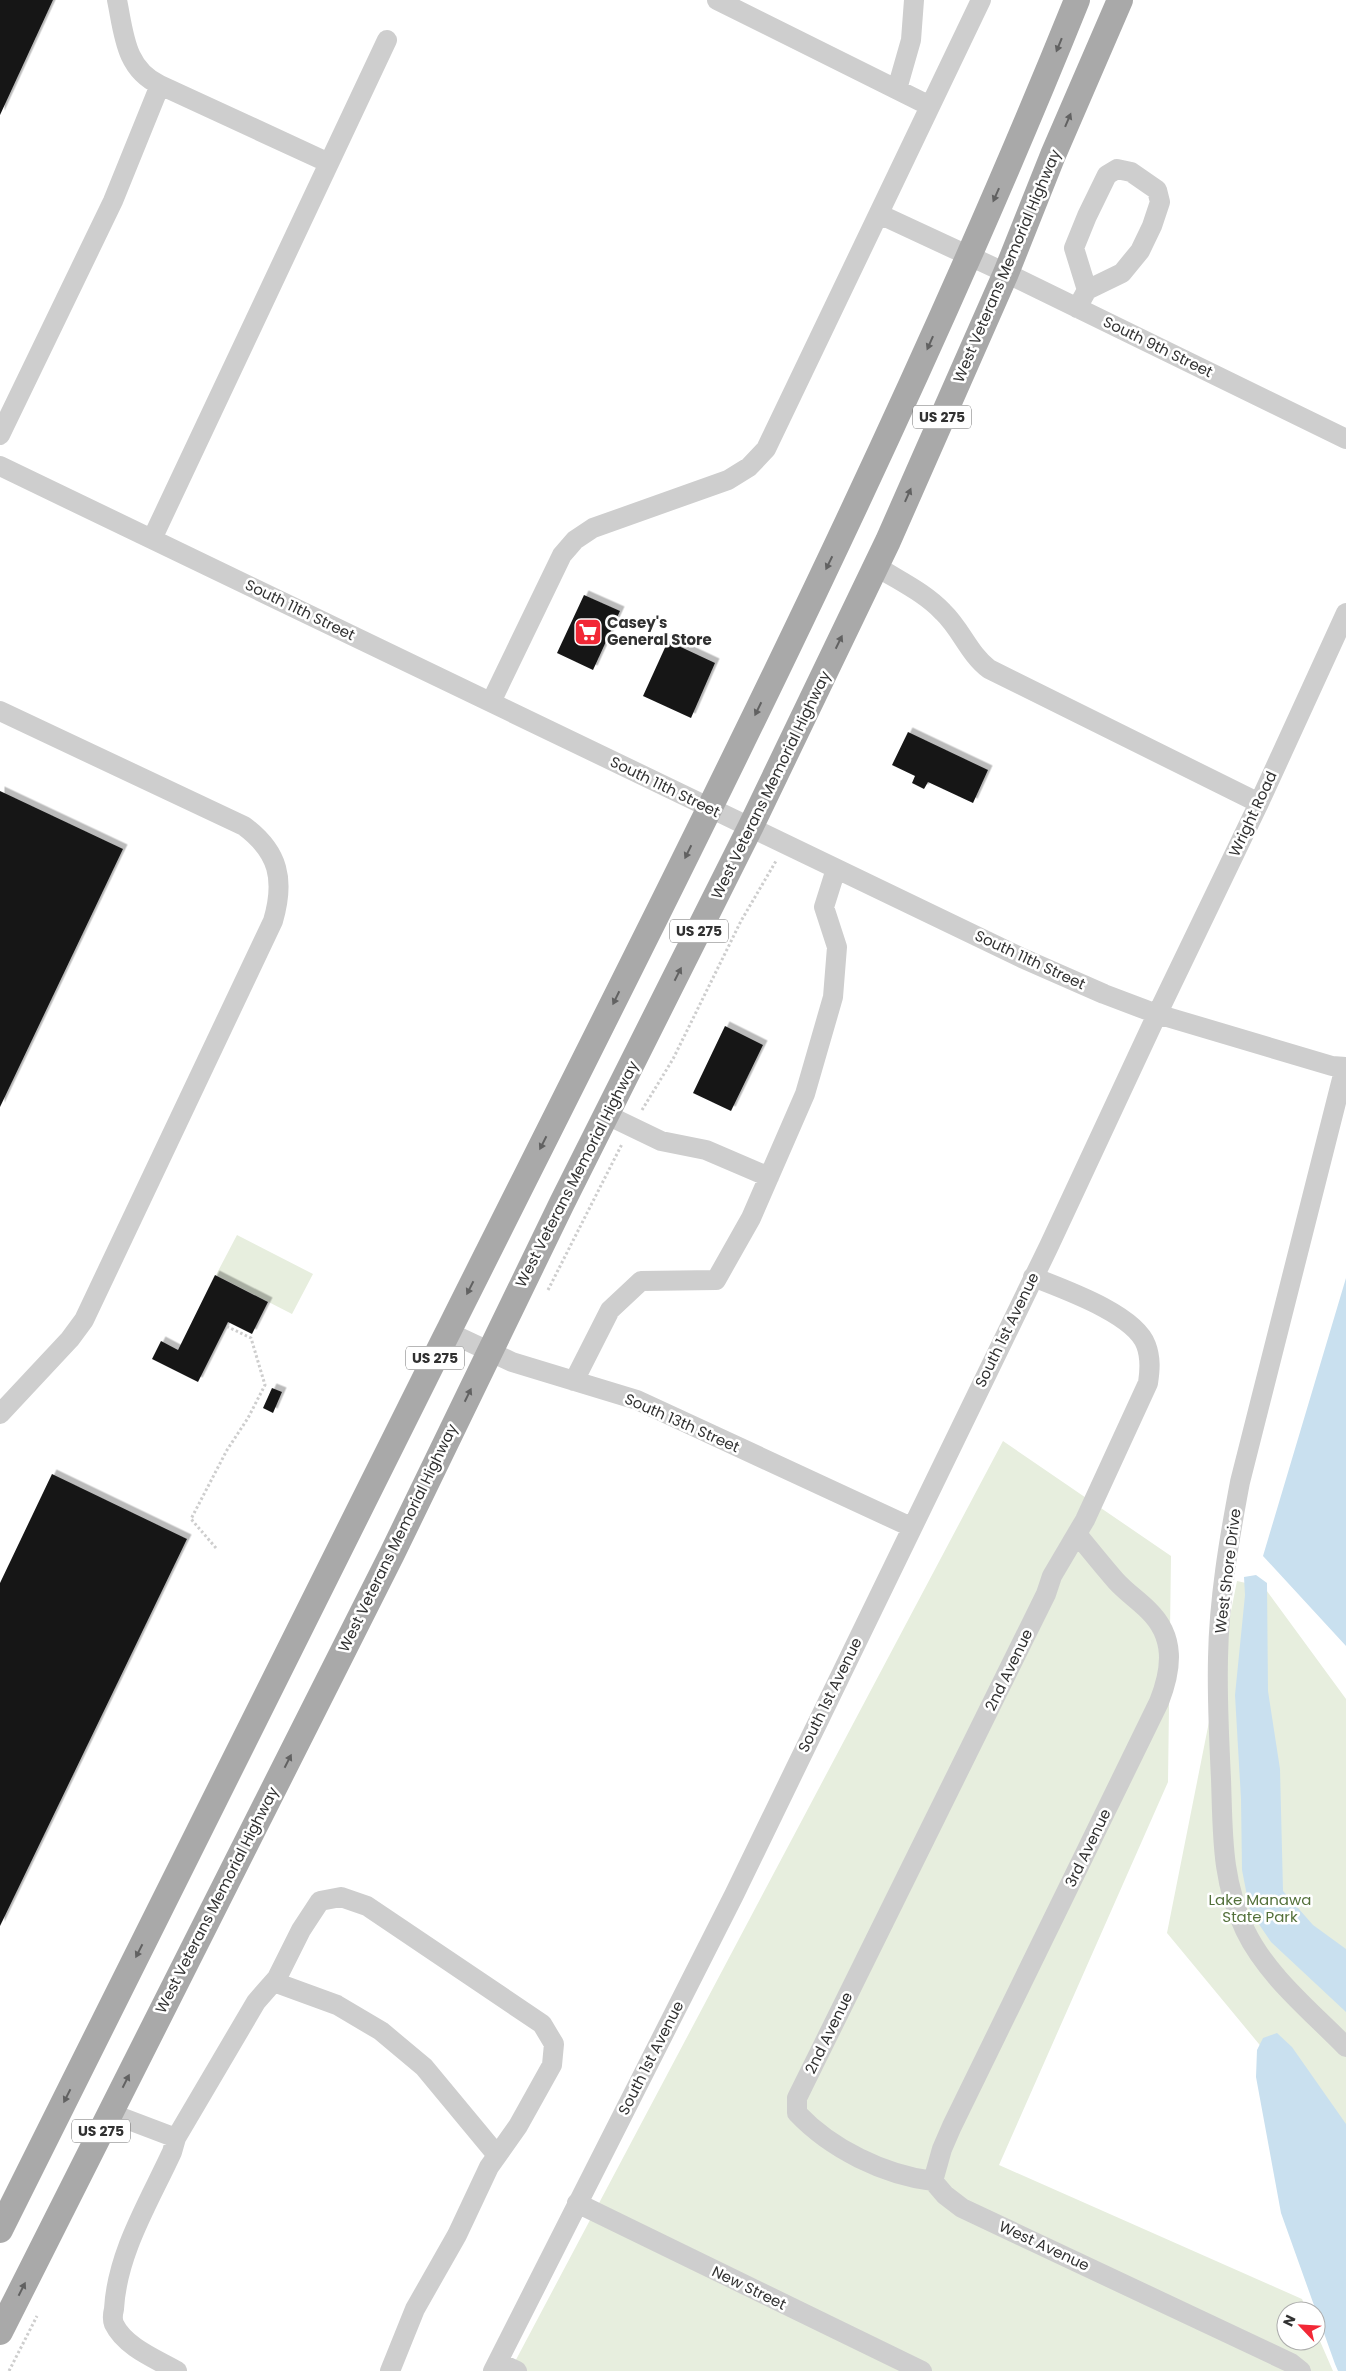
<svg xmlns="http://www.w3.org/2000/svg" width="1346" height="2371" viewBox="0 0 1346 2371" font-family="Poppins,sans-serif">
<style>
.green{fill:#e7eede}
.water{fill:#c9e0ef}
.building{fill:#181818;filter:url(#shadow)}
.lines{fill:none;stroke-linecap:round;stroke-linejoin:round}
.path{stroke:#cecece;stroke-width:3;stroke-dasharray:2.5 2.5;stroke-linecap:butt}
.minor{stroke:#cecece;stroke-width:20}
.major{stroke:#a9a9a9;stroke-width:26}
.oneway{fill:#616161}
.labels{text-anchor:middle;stroke-width:5;stroke-linejoin:round;paint-order:stroke}
.shield{fill:#fff;stroke:#6f6f6f;stroke-width:1}
.shield-label{font-size:14px;font-weight:bold;fill:#313131}
.street-label{font-size:15px;fill:#313131;stroke:#fff}
.poi-label{font-size:15px;font-weight:bold;fill:#313131;stroke:#fff;text-anchor:start}
.park-label{font-size:15px;fill:#53703a;stroke:#fff}
</style>
<defs>
<filter id="shadow"><feDropShadow dx="4.5" dy="-4.5" stdDeviation="0" flood-color="#0004"/></filter>
</defs>
<rect width="100%" height="100%" fill="#fff"/>
<path class="green" d="M237,1235L313,1274L292,1314L216,1275Z
M1003,1441L1171,1556L1168,1782L999,2165L1302,2299L1307,2311H1286V2341H1316V2332L1333,2371H510Z
M1237,1581L1264,1587L1346,1699V2149L1167,1933Z"/>
<path class="water" d="M1346,1278V1646L1263,1556Z
M1256,1575L1267,1583L1268,1691L1280,1769L1283,1891L1313,1925L1346,1949V2012L1271,1942L1250,1911L1242,1870L1241,1799L1235,1695L1245,1595L1244,1577Z
M1277,2033L1292,2047L1346,2124V2371H1338L1335,2364L1281,2213L1256,2077L1257,2050L1263,2038Z"/>
<path class="building" d="M0,0H53L0,115Z
M584,595L620,611L593,670L557,653Z
M668,641L715,663L691,718L643,696Z
M908,732L988,770L973,803L928,782L924,789L912,783L915,776L892,765Z
M0,791L123,849L0,1107Z
M725,1026L763,1045L731,1111L693,1093Z
M215,1275L268,1302L252,1334L228,1322L198,1382L152,1359L161,1341L178,1350Z
M272,1388L282,1392L273,1413L263,1408Z
M52,1474L187,1539L0,1926V1583Z"/>
<g class="lines">
<path class="path" d="M642,1110L673,1059L741,921L776,861
M548,1290L622,1144
M216,1548L191,1519L227,1450L248,1418L265,1385L251,1338L226,1326
M9,2371L37,2316"/>
<path class="minor" d="M717,0L930,106
M160,85L329,163
M897,89L911,40L914,0
M879,214L1006,273L1346,439
M1077,308L1087,290L1122,273L1140,251L1152,226L1160,202L1157,190L1131,172L1117,169L1107,175L1087,216L1074,248L1087,290
M0,435L113,201L160,85C125,69 124,34 117,0
M0,466L1022,958L1104,994L1157,1014L1332,1066L1346,1067
M152,539L387,40
M876,566C899,581 924,592 943,612C961,629 969,654 989,669L1259,803
M491,702L562,555L575,540L593,528L728,480L749,467L766,449L981,0
M0,711L244,826C279,852 285,880 273,921L84,1320L70,1339L0,1414
M1345,1067L1240,1482C1229,1540 1219,1599 1218,1658C1217,1698 1219,1739 1221,1779C1223,1834 1221,1879 1245,1930C1267,1976 1311,2011 1346,2047
M607,1115L661,1141L706,1150L769,1177
M1033,1277C1063,1289 1135,1314 1146,1345C1151,1358 1150,1370 1148,1383L1085,1520L1052,1576L1046,1594L797,2098V2113C831,2149 884,2175 933,2181L945,2195L962,2208L1291,2363L1301,2371
M448,1332L512,1362L637,1400L911,1527
M574,1381L610,1310L641,1281L716,1280L751,1218L805,1094L833,997L837,947L824,907L836,869
M274,1982L337,2005L381,2031L424,2067L497,2155
M110,2113L176,2138
M933,2181L942,2149L952,2126L1159,1702C1172,1669 1176,1637 1148,1610C1138,1600 1126,1592 1116,1581C1103,1566 1090,1550 1077,1534
M577,2203L922,2371
M498,2362L517,2371
M177,2371C156,2359 125,2347 114,2324C112,2319 113,2313 114,2309C117,2253 149,2202 172,2152L176,2138L256,2002L277,1978L301,1930L320,1901L341,1897L367,1906L542,2024L554,2044L552,2065L518,2126L489,2167L457,2235L415,2309L390,2371
M493,2371L734,1895L1049,1246L1153,1023L1259,803L1346,613"/>
<path class="major" d="M0,2230C150,1929 299,1628 450,1328C669,890 894,454 1077,0
M0,2332L392,1554L562,1203L750,828L888,541L1006,273L1053,155L1120,0"/>
</g>
<defs><path id="oneway-solid" d="M-6-.8H1V-3.2L6.5 0L1 3.2V.8H-6Z" transform="scale(1.25)"/></defs>
<g class="oneway">
<use href="#oneway-solid" transform="translate(1059 45) rotate(112)"/>
<use href="#oneway-solid" transform="translate(1068 120) rotate(-67)"/>
<use href="#oneway-solid" transform="translate(996 195) rotate(114)"/>
<use href="#oneway-solid" transform="translate(930 343) rotate(114)"/>
<use href="#oneway-solid" transform="translate(908 495) rotate(-66)"/>
<use href="#oneway-solid" transform="translate(829 563) rotate(116)"/>
<use href="#oneway-solid" transform="translate(839 642) rotate(-64)"/>
<use href="#oneway-solid" transform="translate(758 709) rotate(116)"/>
<use href="#oneway-solid" transform="translate(688 852) rotate(116)"/>
<use href="#oneway-solid" transform="translate(678 974) rotate(-63)"/>
<use href="#oneway-solid" transform="translate(616 998) rotate(116)"/>
<use href="#oneway-solid" transform="translate(543 1143) rotate(117)"/>
<use href="#oneway-solid" transform="translate(470 1288) rotate(117)"/>
<use href="#oneway-solid" transform="translate(468 1395) rotate(-64)"/>
<use href="#oneway-solid" transform="translate(288 1761) rotate(-63)"/>
<use href="#oneway-solid" transform="translate(139 1951) rotate(117)"/>
<use href="#oneway-solid" transform="translate(126 2081) rotate(-63)"/>
<use href="#oneway-solid" transform="translate(67 2096) rotate(117)"/>
<use href="#oneway-solid" transform="translate(22 2289) rotate(-63)"/>
</g>
<defs>
<g id="supermarket-square" transform="scale(1.4375)"><rect x="-9" y="-9" width="18" height="18" rx="4" fill="#f22836" stroke="#fff"/><path d="M-6-5.5h2.5l.6 2H6L4.5 2H-2.5L-4.4-4H-6ZM-1.5 3.2a1.3 1.3 0 1 0 .1 0ZM3 3.2a1.3 1.3 0 1 0 .1 0Z" fill="#fff"/></g>
</defs>
<g fill-rule="evenodd">
<use href="#supermarket-square" x="588" y="632"/>
</g>
<g class="labels">
<g class="shield">
<rect x="913" y="405.5" width="58" height="23" rx="4"/>
<rect x="670" y="919.5" width="58" height="23" rx="4"/>
<rect x="406" y="1346.5" width="58" height="23" rx="4"/>
<rect x="72" y="2119.5" width="58" height="23" rx="4"/>
</g>
<g class="shield-label">
<text x="942" y="422">US 275</text>
<text x="699" y="936">US 275</text>
<text x="435" y="1363">US 275</text>
<text x="101" y="2136">US 275</text>
</g>
<g class="street-label">
<text transform="translate(1007 266) rotate(-67)" y="5">West Veterans Memorial Highway</text>
<text transform="translate(1158 347) rotate(26)" y="5">South 9th Street</text>
<text transform="translate(300 610) rotate(26)" y="5">South 11th Street</text>
<text transform="translate(771 785) rotate(-64)" y="5">West Veterans Memorial Highway</text>
<text transform="translate(665 787) rotate(26)" y="5">South 11th Street</text>
<text transform="translate(1253 814) rotate(-65)" y="5">Wright Road</text>
<text transform="translate(1030 960) rotate(25)" y="5">South 11th Street</text>
<text transform="translate(577 1174) rotate(-63)" y="5">West Veterans Memorial Highway</text>
<text transform="translate(1007 1330) rotate(-64)" y="5">South 1st Avenue</text>
<text transform="translate(682 1423) rotate(24)" y="5">South 13th Street</text>
<text transform="translate(398 1538) rotate(-64)" y="5">West Veterans Memorial Highway</text>
<text transform="translate(1228 1571) rotate(-83)" y="5">West Shore Drive</text>
<text transform="translate(1009 1670) rotate(-64)" y="5">2nd Avenue</text>
<text transform="translate(830 1695) rotate(-64)" y="5">South 1st Avenue</text>
<text transform="translate(1088 1848) rotate(-64)" y="5">3rd Avenue</text>
<text transform="translate(217 1900) rotate(-63)" y="5">West Veterans Memorial Highway</text>
<text transform="translate(829 2033) rotate(-64)" y="5">2nd Avenue</text>
<text transform="translate(651 2058) rotate(-63)" y="5">South 1st Avenue</text>
<text transform="translate(1044 2246) rotate(25)" y="5">West Avenue</text>
<text transform="translate(749 2288) rotate(26)" y="5">New Street</text>
</g>
<g class="poi-label">
<text x="607" y="628">Casey's<tspan x="607" dy="17">General Store</tspan></text>
</g>
<g class="park-label">
<text x="1260" y="1905">Lake Manawa<tspan x="1260" dy="17">State Park</tspan></text>
</g>
</g>
<g transform="translate(1301 2326) rotate(295)"><circle r="24" fill="#ffffff" stroke="#adadad"/>
<path d="M0-4L9 19L0 12L-9 19Z" fill="#f22836"/>
<text y="-8" font-size="14" font-weight="bold" text-anchor="middle" fill="#313131">N</text>
</g>
</svg>
